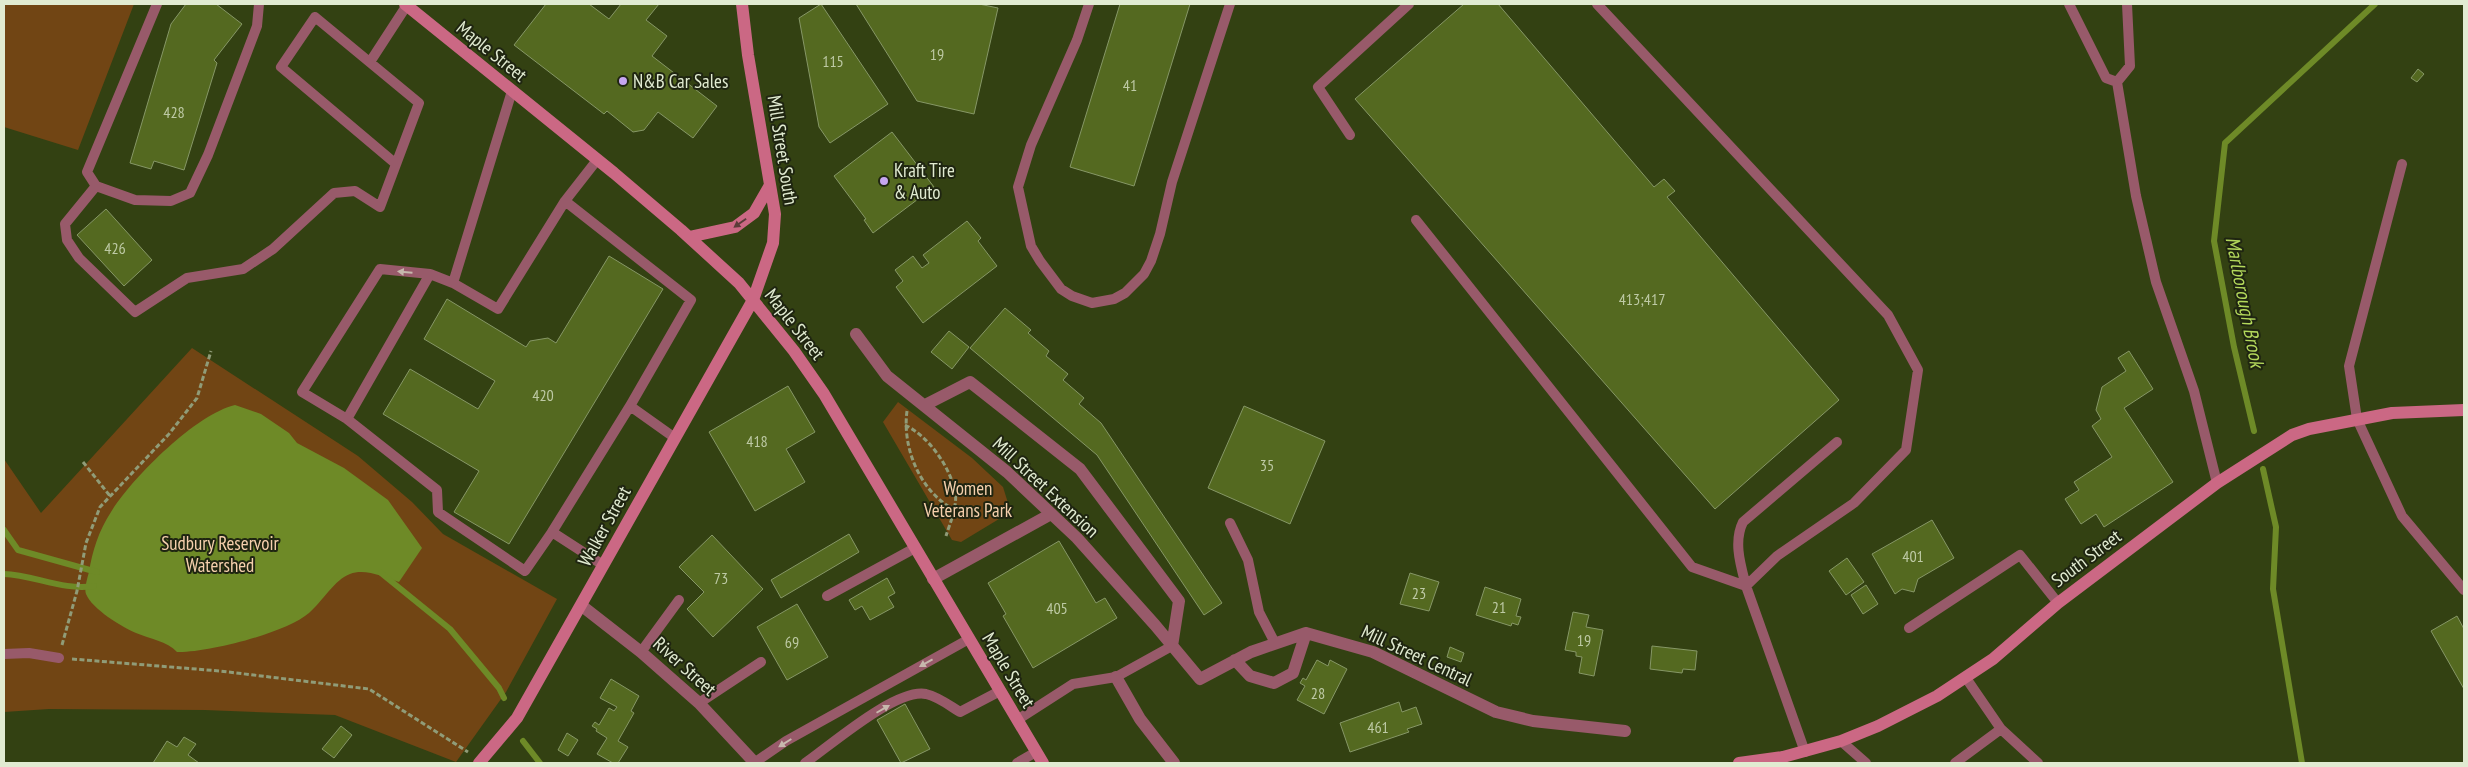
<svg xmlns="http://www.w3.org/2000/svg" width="2468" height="767" viewBox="0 0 2468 767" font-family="'PT Sans Narrow',sans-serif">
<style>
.green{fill:#714514}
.water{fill:#6e8a27}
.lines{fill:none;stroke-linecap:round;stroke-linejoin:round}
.stream{stroke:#6e8a27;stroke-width:6}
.building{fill:#546920;stroke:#869766}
.path{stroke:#909c78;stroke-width:3;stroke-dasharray:5 2.5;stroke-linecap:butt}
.lane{stroke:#985a6a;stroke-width:10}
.street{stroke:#985a6a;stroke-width:12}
.secondary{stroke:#cb6884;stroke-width:12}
.oneway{fill:#5b3c39}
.oneway2{fill:#c7b8ad}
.poi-dot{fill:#c6a6f0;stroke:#1f2511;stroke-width:2}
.labels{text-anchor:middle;stroke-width:4;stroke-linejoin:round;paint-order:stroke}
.number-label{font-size:16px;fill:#becaa5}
.street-label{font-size:19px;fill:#e1ebd1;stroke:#1f2511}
.poi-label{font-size:19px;fill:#e1ebd1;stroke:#1f2511;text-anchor:start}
.park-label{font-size:19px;fill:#f6d0ad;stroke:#1f2511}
.water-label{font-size:20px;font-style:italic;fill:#b3d85b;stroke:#1f2511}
</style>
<rect width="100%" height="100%" fill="#334112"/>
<path class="green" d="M4,4H134L78,150L4,127Z
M192,348L358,456L412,502L443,534L557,599L506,692L456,762L335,715L205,710L49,709L4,712V459L41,513Z
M898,402L972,458L1003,487L1008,503L999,519L961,542L952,540L883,422Z"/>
<path class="water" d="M235,405L261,414L289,433L297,443L344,468L388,500L422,548L399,582C384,577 365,568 350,574C335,579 322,602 309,613C286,633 207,653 177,652C167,641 150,639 136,633C122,627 92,609 86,594C84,589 87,579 89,572C92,552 99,530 111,512C132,478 196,414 235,405Z"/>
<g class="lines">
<path class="stream" d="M2254,431L2234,347L2214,241L2225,143L2375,4
M2263,469L2276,527L2273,589L2302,763
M4,530L18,550L97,572
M381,573L450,629L499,688L504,698
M4,574C34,575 63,591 94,586
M523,741L540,763"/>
</g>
<path class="building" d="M186,4H216L242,24L214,60L217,63L184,170L154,161L151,169L130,163L171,24Z
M546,4H589L609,19L621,4H659L646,20L667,36L652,56L717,106L693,138L658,112L644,130L633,132L607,111L604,114L514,45Z
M821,4L888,104L830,143L819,127L799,18Z
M856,4H979L998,8L974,114L917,101Z
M1120,4H1190L1134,186L1070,167Z
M1464,4H1498L1654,187L1664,179L1675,191L1667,197L1839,400L1715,509L1355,99Z
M2418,69L2424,74L2417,82L2411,78Z
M892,132L934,187L873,233L864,220L866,219L834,176Z
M106,209L152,260L124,286L77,235Z
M967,221L981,238L978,241L997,266L923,323L896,287L903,281L895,270L913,256L922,268L929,263L923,255Z
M609,256L663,289L509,544L454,512L479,471L383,414L410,369L478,409L495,381L424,339L447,299L526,347L530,341L548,338L556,343Z
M1005,308L1031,330L1028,333L1049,351L1046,356L1068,374L1063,380L1084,398L1079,404L1101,423L1222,603L1204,615L1097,455L970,348Z
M949,331L969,347L952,369L931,352Z
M2129,351L2153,389L2124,408L2173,482L2104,527L2096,514L2081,524L2065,499L2079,490L2074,482L2112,457L2092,426L2101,419L2096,410L2102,387L2126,371L2118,358Z
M788,386L815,432L786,449L805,482L755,511L709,432Z
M1244,406L1325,441L1290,524L1208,488Z
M1932,520L1954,558L1918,579L1914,592L1902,589L1895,594L1872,554Z
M849,534L859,552L781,598L771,580Z
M712,535L763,589L713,637L687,609L704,592L679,567Z
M1059,541L1096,603L1105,598L1117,618L1033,668L1003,616L1006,614L988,583Z
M1847,558L1864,582L1846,595L1829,571Z
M1410,573L1439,582L1429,611L1400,604Z
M887,578L895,593L888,597L894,607L870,620L862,606L855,610L849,600Z
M1866,585L1878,604L1863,614L1851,595Z
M1485,587L1521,599L1516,616L1521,617L1518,625L1512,623L1511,626L1476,615Z
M797,604L828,657L787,680L757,627Z
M1573,612L1589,615L1586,627L1603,630L1594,676L1579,673L1582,657L1576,656V652L1565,650Z
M2457,616L2464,629V689L2431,631Z
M1652,646L1697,651L1695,670L1683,669L1682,673L1650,669Z
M1450,647L1464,653L1461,662L1447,657Z
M1317,660L1328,666L1330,660L1347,669L1324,714L1297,700L1305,686L1300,683L1303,678L1306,680Z
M611,679L639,696L631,711L634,713L618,741L628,747L618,763H613L597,754L607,738L596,731L597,729L592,726L595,722L599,725L609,708L614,711L617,707L600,698Z
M1399,702L1402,712L1416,707L1422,724L1407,729L1409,732L1350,752L1340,723Z
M905,704L930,749L901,763L877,720Z
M341,726L352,735L334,758L322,749Z
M567,733L578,740L568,756L558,750Z
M184,737L196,744L188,755L199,763H153L167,741L177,747Z"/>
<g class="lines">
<path class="path" d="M907,411C902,448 920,491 953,509
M905,425C928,436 949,465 955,491C958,505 950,523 946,536
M83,462L110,496
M62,645L77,591L86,543L100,507L169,434L197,398L211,351
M72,659L220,671L369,689L468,752"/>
<path class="lane" d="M157,4L87,172L96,186L135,200L171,201L190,193L208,155L257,26L259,4
M1089,4L1077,40L1031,145L1018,187L1031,246L1040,261L1061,289L1072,296L1092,303L1114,299L1125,293L1144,274L1151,261L1160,234L1172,182L1230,4
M1597,4L1888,315L1918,370L1906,450L1854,503L1777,556L1746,586L1805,752
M2069,4L2106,78L2117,82
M2127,4L2130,66L2117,82L2136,196L2156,282L2194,391L2217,483
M370,62L407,5
M512,91L453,283L430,274L347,419L437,490L438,512L525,571L552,532
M1350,135L1318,87L1409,4
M597,160L565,201L691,300L630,406
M2402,164L2349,366L2357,419L2402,516L2464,590
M96,186L65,224L67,240L79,258L135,312L187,278L243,269L273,249L334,193L355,191L380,207L419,103L315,17L281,67L396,164
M1416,220L1692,567L1746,586
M453,283L498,309L565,201
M347,419L302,392L380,269L430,274
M1230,523L1248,560L1259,612L1275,643
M603,565L552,532L630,406L675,438
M1746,586C1741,566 1733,542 1743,522L1837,442
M827,596L915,548
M1909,628L2020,555L2058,603
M641,652L679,600
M4,654L29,653L59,658
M699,703L761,662
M1017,720L1073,684L1116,677L1172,646
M2001,729L2038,763
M1841,741L1866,763
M754,763L786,741L969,639
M805,763C831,745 896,688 926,694C939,697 950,706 960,712L1000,691
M1017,763L1036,752
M1955,763L2001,729L1966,678"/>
<path class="street" d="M856,334L887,376L1007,472L1077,538L1155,625L1200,679L1251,652L1306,633L1373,652L1496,712L1533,721L1625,731
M925,405L970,382L1080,469L1179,601L1172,646
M933,579L1051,514
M582,606L641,652L699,703L755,763
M1235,660L1250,676L1274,683L1293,673L1306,633
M1116,677L1140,719L1174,763"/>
<path class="secondary" d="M405,4L614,173L681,230L739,283L794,351L824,394L1043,763
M689,237L735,227L754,213L770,185
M479,763L517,718L753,300L773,243L775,214L748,55L742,4
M1739,763L1783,757L1841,741L1878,726L1937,696L1993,659L2058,603L2217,483L2292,435L2309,429L2392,413L2464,410"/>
</g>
<defs><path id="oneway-solid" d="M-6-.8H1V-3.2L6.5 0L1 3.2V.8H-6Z" transform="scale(1.25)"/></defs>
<use class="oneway" href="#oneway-solid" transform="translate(740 223) rotate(145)"/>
<g class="oneway2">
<use href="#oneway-solid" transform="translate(405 272) rotate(-175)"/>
<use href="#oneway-solid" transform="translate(926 663) rotate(151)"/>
<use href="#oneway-solid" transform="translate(883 709) rotate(-30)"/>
<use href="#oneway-solid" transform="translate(785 743) rotate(148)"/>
</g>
<g class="poi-dot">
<circle cx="623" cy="81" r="5"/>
<circle cx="884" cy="181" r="5"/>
</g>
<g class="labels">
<g class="number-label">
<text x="937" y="60">19</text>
<text x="833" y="67">115</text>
<text x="1130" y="91">41</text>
<text x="174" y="118">428</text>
<text x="115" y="254">426</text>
<text x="1642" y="305">413;417</text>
<text x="543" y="401">420</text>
<text x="757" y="447">418</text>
<text x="1267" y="471">35</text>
<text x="1913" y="562">401</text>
<text x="721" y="584">73</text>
<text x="1419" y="599">23</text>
<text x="1499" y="613">21</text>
<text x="1057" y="614">405</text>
<text x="1584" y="646">19</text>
<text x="792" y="648">69</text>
<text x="1318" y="699">28</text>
<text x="1378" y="733">461</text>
</g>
<g class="street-label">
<text transform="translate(492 51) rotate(39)" y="7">Maple Street</text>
<text transform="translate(783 150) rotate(81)" y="7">Mill Street South</text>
<text transform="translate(795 324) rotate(52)" y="7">Maple Street</text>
<text transform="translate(1046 487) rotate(43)" y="7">Mill Street Extension</text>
<text transform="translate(604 526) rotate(-61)" y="7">Walker Street</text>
<text transform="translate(2086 558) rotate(-37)" y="7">South Street</text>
<text transform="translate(1417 655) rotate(25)" y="7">Mill Street Central</text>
<text transform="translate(685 666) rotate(42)" y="7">River Street</text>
<text transform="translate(1009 670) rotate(59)" y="7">Maple Street</text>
</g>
<g class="poi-label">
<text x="633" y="88">N&amp;B Car Sales</text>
<text x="894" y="177">Kraft Tire<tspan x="894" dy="22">&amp; Auto</tspan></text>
</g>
<g class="park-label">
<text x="968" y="495">Women<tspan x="968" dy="22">Veterans Park</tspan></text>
<text x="220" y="550">Sudbury Reservoir<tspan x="220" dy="22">Watershed</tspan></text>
</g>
<g class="water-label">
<text transform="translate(2245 302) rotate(79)" y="7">Marlborough Brook</text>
</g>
</g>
<rect width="2468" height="767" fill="none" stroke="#e1ebd1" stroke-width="10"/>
</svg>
